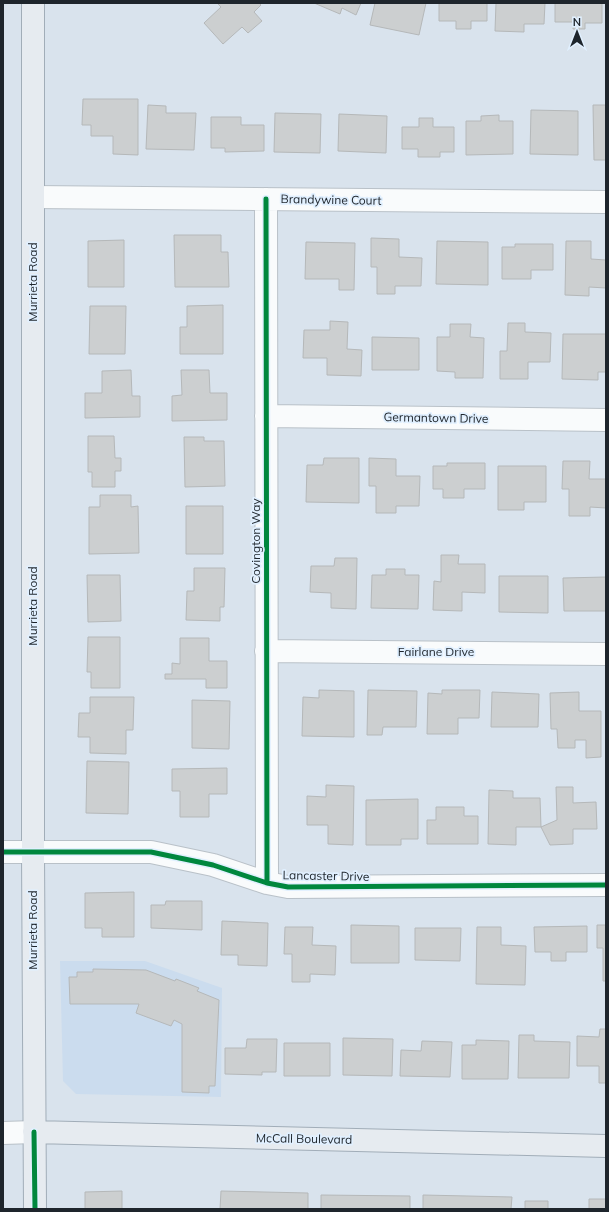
<svg xmlns="http://www.w3.org/2000/svg" width="609" height="1212" viewBox="0 0 609 1212" font-family="Mulish,sans-serif">
<style>
.built{fill:#cbdcee}
.building{fill:#cccfd0;stroke:#b5b8b9}
.lines{fill:none;stroke-linecap:round;stroke-linejoin:round}
.minor-casing{stroke:#b9c1c8;stroke-width:24}
.major-casing{stroke:#a1adb8;stroke-width:24}
.minor{stroke:#f9fbfc;stroke-width:22}
.major{stroke:#e6ebf0;stroke-width:22}
.cycleway-casing{stroke:#e1f0ff;stroke-width:8}
.cycleway{stroke:#00873e;stroke-width:5}
.labels{text-anchor:middle;stroke-width:3.5;stroke-linejoin:round;paint-order:stroke}
.street-label{font-size:12px;fill:#1e252c;stroke:#e1f0ff}
</style>
<rect width="100%" height="100%" fill="#d9e3ed"/>
<path class="built" d="M60,961H145L222,988L221,1097L76,1094L63,1081Z"/>
<path class="building" d="M217,3H259L261,5L254,12L262,21L248,33L242,27L223,44L204,23L221,7Z
M314,3H361L356,15L342,8L340,14Z
M375,3H426L419,35L370,25Z
M439,3H487V21H471V29H456V21H439Z
M496,3H545L544,24H524V32L495,31Z
M555,3H602V23H585V29H573V22H555Z
M83,99H138V155L113,154V136H91V125H82Z
M148,105L166,106V113H196L194,150L146,149Z
M593,105H606V160H594Z
M531,110L578,111V155L530,154Z
M275,113L321,114L320,153L274,152Z
M339,114L387,116L386,153L338,151Z
M499,115V121H513V154L466,155V121H481V116Z
M211,117H241V125H264V151L225,152V148H211Z
M419,118H433V127H454V152H440V157H418V149H402V127H419Z
M174,235H221V252H228L229,287H175Z
M371,238L399,239V257L422,258L421,286H395V294H377V267H371Z
M124,240V287H88V241Z
M437,241L488,242V285L436,284Z
M566,241H591V259L606,260V288L589,287V296L565,295Z
M306,242L355,243L354,290H339V279H305Z
M515,244H553V270H531V279H502V247H515Z
M223,305V354H180V327H187V306Z
M90,306H126L125,354H89Z
M330,321L348,322L347,349L362,350L361,376L327,375V358H303L304,330H330Z
M508,323H525V332L551,333L550,362H528V379H500V351H507Z
M450,324H471L470,337L484,338L483,378H455V372L437,371V337H450Z
M563,334H606V372H598V380L562,379Z
M372,337L419,338V370H372Z
M131,370L132,396H140V417L85,418V393H102V371Z
M181,370H209L210,393H227V420L172,421V396L182,395Z
M88,436H114L115,458H121V471H115V487H92V472H88Z
M184,437H204V441H224L225,486L185,487Z
M324,458H359V503L306,502L307,465H323Z
M369,458L396,459V476H420L419,506H396V513H376V486H369Z
M563,461H590L589,479H606V508L590,507V516H569V489H562Z
M447,463H485V489H464V498H443V489H433V466H447Z
M498,466H546V502H524V510H498Z
M100,495H131V507L138,506L139,553L89,554V507H100Z
M186,506H223V554H186Z
M441,555H459L458,564H485V593L462,592V611L433,610L434,581L441,582Z
M335,558H357L356,609L331,608V593L310,592L311,566H334Z
M194,568H225L224,607H220V621L186,620L187,591H194Z
M386,569H405V575H419L418,609L371,608L372,575H386Z
M87,575H120L121,621L88,622Z
M499,576H548V613L499,612Z
M606,577V611H564L563,578Z
M88,637H120V688H91V672H87Z
M180,638H209V661H227V688H206V679H165V674H172V663L180,664Z
M319,690L354,691V737L302,736L303,697L319,698Z
M368,690L417,691L416,727H383L382,735H367Z
M442,690H480L479,718H458V734H427L428,693L442,694Z
M492,692L539,694L538,727H491Z
M579,692V711H601V757L586,758V740H575V748H558L557,729H551L550,693Z
M90,697H134L133,730H126V754L90,753V737H78L79,713H90Z
M192,700L230,701L229,749L192,748Z
M87,761L129,762L128,814L86,813Z
M227,768V794H209V817H180V791H172V769Z
M326,785L354,786L353,845L328,844V825H307V796L326,797Z
M556,787H573V803L596,802L597,829H573V844L550,845L541,827L557,820Z
M489,790L513,791V798H540L541,827H516V845L488,844Z
M418,799V839H401V845H366V800Z
M436,807H464V816H478V844H427V820H436Z
M134,892V937H102V928H85V893Z
M166,901H202V930L151,928V905H165Z
M222,921L268,923L267,966L238,965V955H221Z
M351,925L399,926V963H351Z
M597,925H606V981H603V948H597Z
M587,926V952H566V961H551V952H535L534,927Z
M285,927H313L312,945L336,946L335,975L310,974V982H292V954H284Z
M477,927H501V945L526,946L525,985L476,984Z
M415,928H461L460,961L415,960Z
M93,969L146,970L175,981L176,979L199,988L197,991L219,1000L215,1086H209V1093L182,1092V1024L174,1020L171,1026L136,1013L139,1004H70L69,977H77V972H93Z
M600,1029H606V1083H599V1066H577V1036L599,1037Z
M519,1035H534V1041L570,1042L569,1078H518Z
M343,1038L393,1039L392,1076L343,1075Z
M247,1039H277L276,1072H262V1075L225,1074V1048H246Z
M476,1040L509,1041L508,1079H462V1045H476Z
M422,1041L452,1042L450,1077L400,1076L401,1050L421,1051Z
M284,1043H330V1076H284Z
M122,1191V1209H85V1192Z
M221,1191L308,1193V1209H220Z
M321,1195L410,1196V1209H321Z
M423,1195L512,1197L511,1209H423Z
M589,1199H606V1209H589Z
M525,1201H548V1209H525Z"/>
<g class="lines">
<g class="minor-casing">
<path id="minor" d="M33,197L606,202
M266,199L267,883
M266,416L606,420
M266,651L606,654
M3,852H151L213,865L267,883L288,887L606,885
M3,1133L34,1132"/>
</g>
<g class="major-casing">
<path id="major" d="M33,3V852L35,1209
M34,1132L606,1146"/>
</g>
<use href="#minor" class="minor"/>
<use href="#major" class="major"/>
<g class="cycleway-casing">
<path id="cycleway" d="M266,199L267,883
M3,852H151L213,865L267,883L288,887L606,885
M34,1132L35,1209"/>
</g>
<use href="#cycleway" class="cycleway"/>
</g>
<g class="labels">
<g class="street-label">
<text transform="translate(331 200) rotate(1)" y="4">Brandywine Court</text>
<text transform="translate(33 282) rotate(-90)" y="4">Murrieta Road</text>
<text transform="translate(436 418) rotate(1)" y="4">Germantown Drive</text>
<text transform="translate(256 541) rotate(-90)" y="4">Covington Way</text>
<text transform="translate(33 606) rotate(-90)" y="4">Murrieta Road</text>
<text x="436" y="656">Fairlane Drive</text>
<text transform="translate(326 876) rotate(1)" y="4">Lancaster Drive</text>
<text transform="translate(33 930) rotate(-90)" y="4">Murrieta Road</text>
<text transform="translate(304 1139) rotate(1)" y="4">McCall Boulevard</text>
</g>
</g>
<rect width="609" height="1212" fill="none" stroke="#1e252c" stroke-width="8"/>
<g transform="translate(577 32)" stroke="#e1f0ff" stroke-width="3" paint-order="stroke">
<path d="M0-3L7 15L0 10L-7 15Z" fill="#1e252c"/>
<text y="-6" font-size="11" font-weight="bold" text-anchor="middle" fill="#1e252c">N</text>
</g>
</svg>
